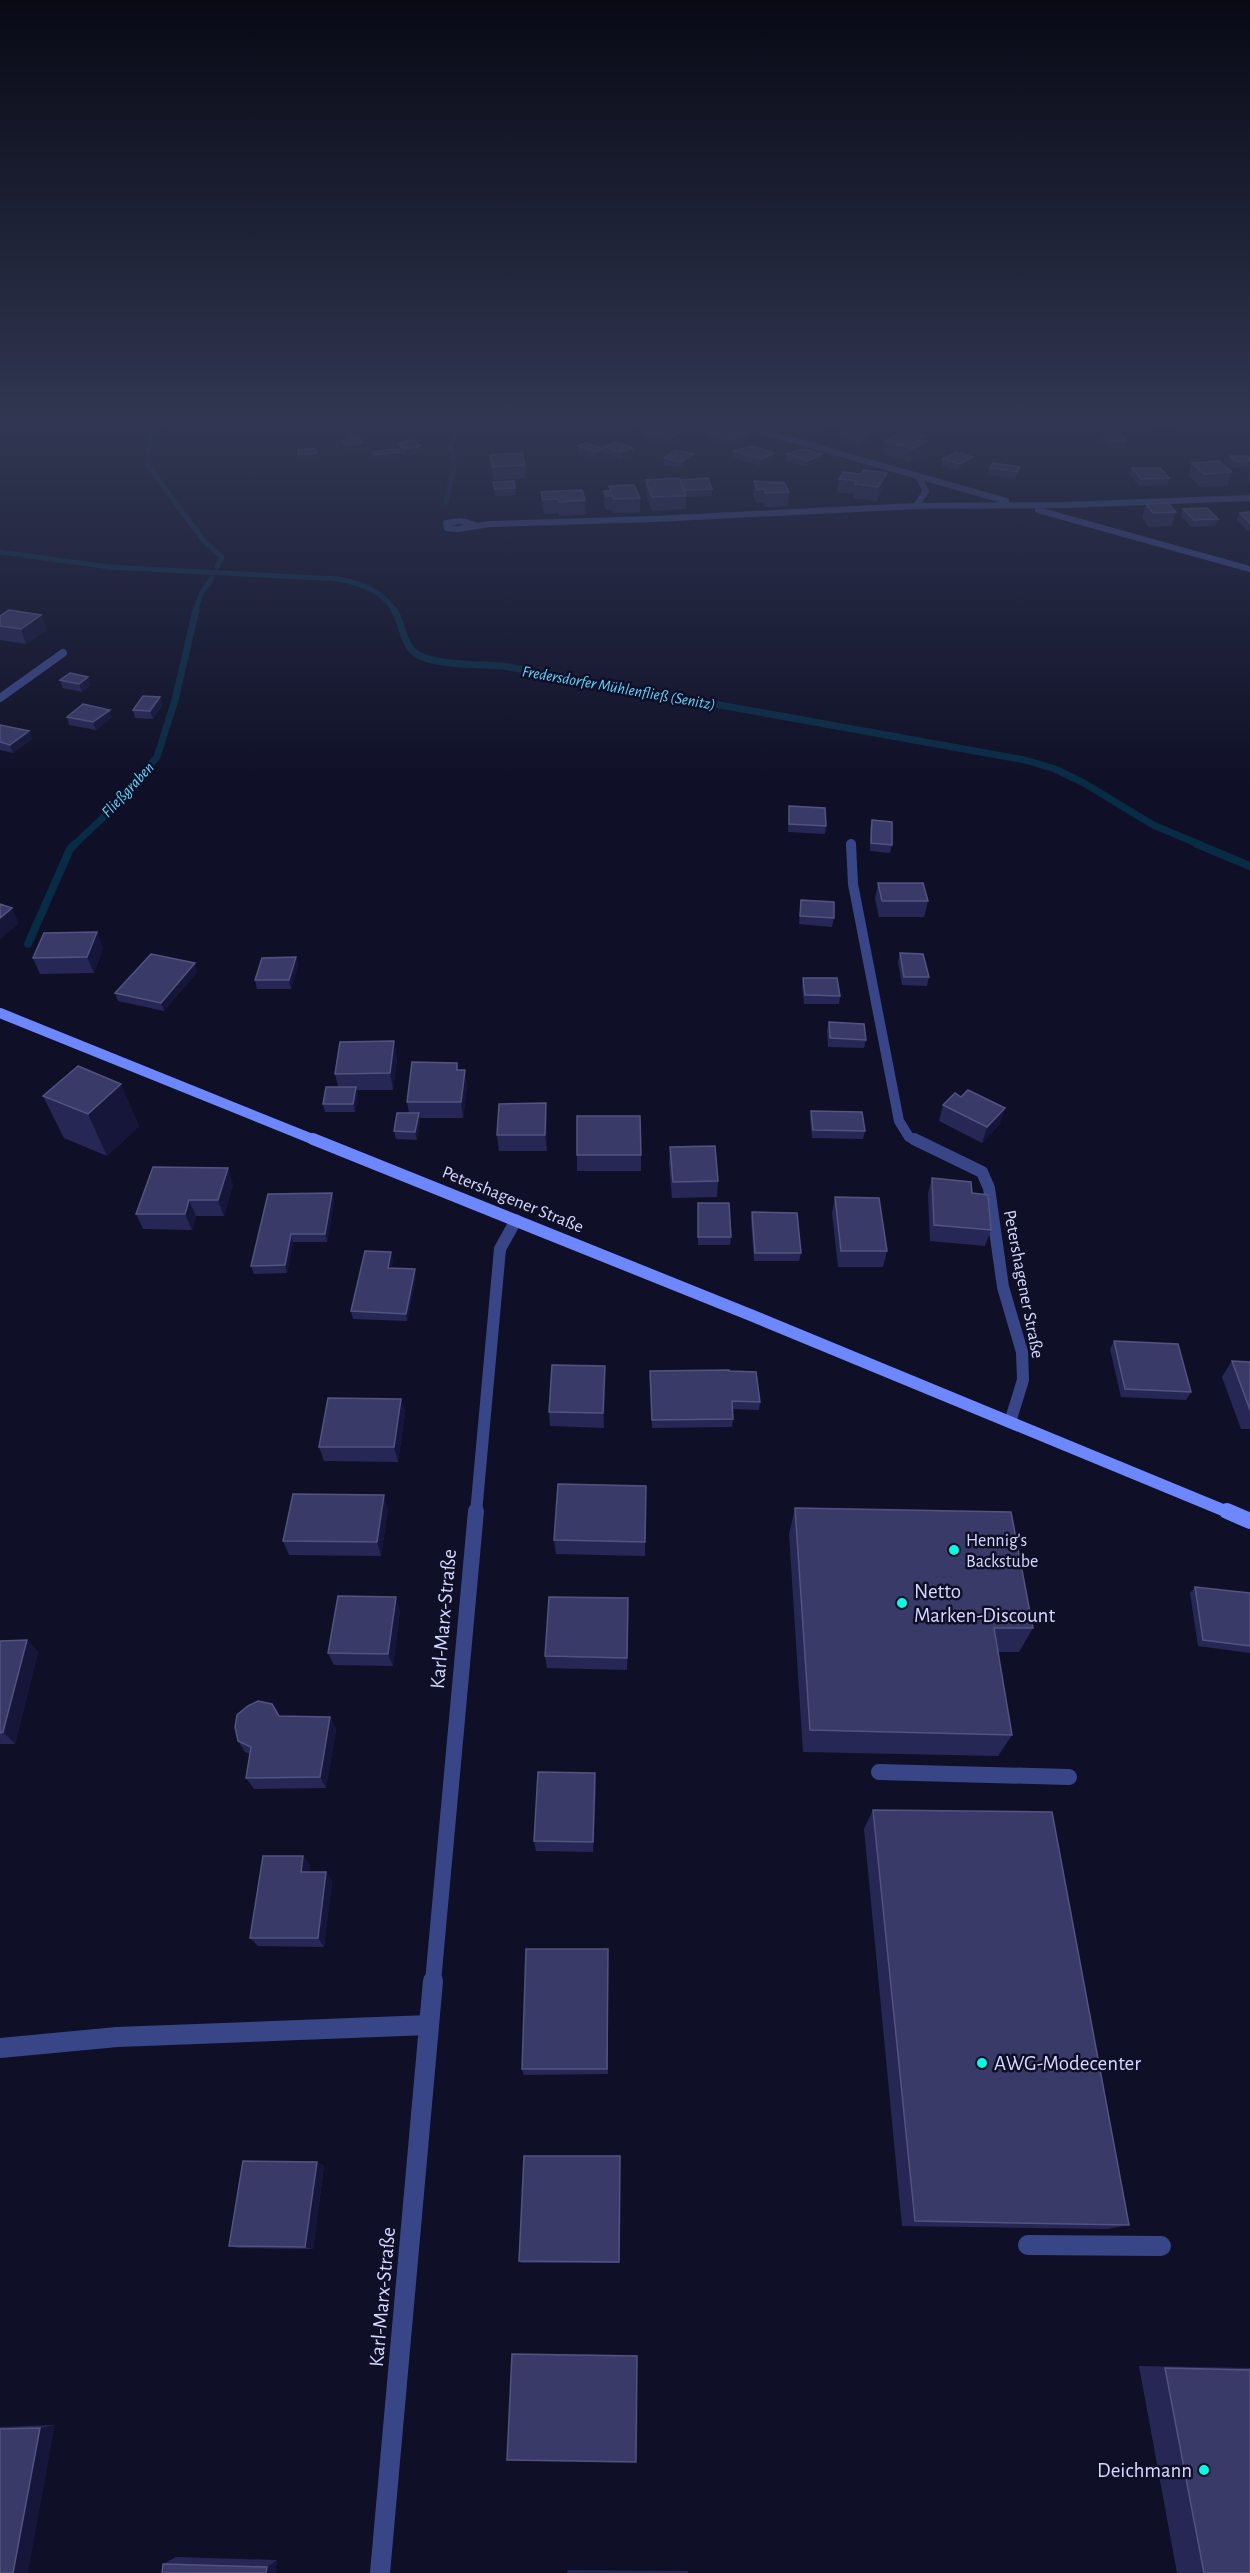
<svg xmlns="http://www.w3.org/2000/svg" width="1250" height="2573" viewBox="0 0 1250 2573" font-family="'Alegreya Sans',sans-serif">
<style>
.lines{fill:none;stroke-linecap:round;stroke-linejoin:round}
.stream-far2{stroke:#092c46;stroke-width:5}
.stream-far1{stroke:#092c46;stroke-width:7}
.stream{stroke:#092c46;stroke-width:8}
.lane-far3{stroke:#384688;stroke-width:10}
.lane-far2{stroke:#384688;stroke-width:12}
.lane-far1{stroke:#384688;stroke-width:16}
.lane{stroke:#384688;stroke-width:20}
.street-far4{stroke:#384688;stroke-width:6}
.street-far3{stroke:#384688;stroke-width:8}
.street-far2{stroke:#384688;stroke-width:12}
.street-far1{stroke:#384688;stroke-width:16}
.street{stroke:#384688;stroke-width:20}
.secondary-far2{stroke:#6c87ff;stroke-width:10}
.secondary-far1{stroke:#6c87ff;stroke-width:12}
.secondary{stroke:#6c87ff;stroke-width:16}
.wall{fill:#272756}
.shaded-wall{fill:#16163b}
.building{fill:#3a3a68;stroke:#525380;stroke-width:1.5}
.poi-dot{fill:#01ffe4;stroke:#0f1027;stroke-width:2}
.labels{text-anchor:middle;stroke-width:5;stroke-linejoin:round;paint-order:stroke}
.far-water-label{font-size:16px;font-style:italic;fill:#63d7ff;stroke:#0f1027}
.street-label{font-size:18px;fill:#d5d9ff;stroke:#0f1027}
.poi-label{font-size:18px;fill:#d5d9ff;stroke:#0f1027;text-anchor:start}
.near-poi-label{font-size:21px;fill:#d5d9ff;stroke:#0f1027;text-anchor:start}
.near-street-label{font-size:21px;fill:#d5d9ff;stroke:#0f1027}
</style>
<rect width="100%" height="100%" fill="#0f1027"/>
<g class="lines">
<path class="stream-far2" d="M164,425L151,432L147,457L149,467L204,541L222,557L217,567
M446,502L455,464L450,446L456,432L453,425
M0,552L109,567L338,579C362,584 381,590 395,611
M195,611L202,592L212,578"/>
<path class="stream-far1" d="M394,610C402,622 402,638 411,649C425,667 481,664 503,666L1025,760L1055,769L1084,783L1153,825L1201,845
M74,845L108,813L157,757L175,700L196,610"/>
<path class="stream" d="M1197,844L1250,866
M28,944L70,849L75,844"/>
<path class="lane-far3" d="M851,844L853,884L899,1121L909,1137L917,1141"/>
<path class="lane-far2" d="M914,1139L982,1172L989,1188L1003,1287L1022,1352L1023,1380L1010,1422"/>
<path class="lane-far1" d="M879,1772L1069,1777"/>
<path class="lane" d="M0,2048L117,2037L429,2025
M1028,2245L1161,2246"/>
<path class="street-far4" d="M739,425L1006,501
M916,506L926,491L918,476
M1038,510L1250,569
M475,525L461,521L446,523L447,528L457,529L490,524L654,519L916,506L1065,505L1250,498"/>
<path class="street-far3" d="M0,698L63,653"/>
<path class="street-far2" d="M476,1513L500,1249L516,1220"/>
<path class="street-far1" d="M433,1982L476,1511"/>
<path class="street" d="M380,2573L433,1981"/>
<path class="secondary-far2" d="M0,1013L317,1141"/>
<path class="secondary-far1" d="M313,1139L753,1316L1230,1513"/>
<path class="secondary" d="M1227,1511L1250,1521"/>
</g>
<path class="wall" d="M628,425H654L644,429Z
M801,425H841V427L819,434L800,428Z
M1149,425H1171L1170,428L1150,426Z
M642,432H683V439L670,445L642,438Z
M1103,432L1127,441L1126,448H1109L1101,439Z
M711,433L748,439L731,446L711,440Z
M840,434L870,441L858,446L839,441Z
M346,435L363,443V450L346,451L343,447L342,441L347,440Z
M925,436V442H926L924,455L910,462L883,454L885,441Z
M398,443L421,446V453L405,456L399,450Z
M585,443L604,456L596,459L578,453V446Z
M604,447L633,448V454L621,459L604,453Z
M734,451L774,459L761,466L734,458Z
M786,454H822L821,461L807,467L786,461Z
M490,455L525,465L526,478L494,480L491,468Z
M1230,456H1250V467L1233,468L1228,463Z
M664,458L693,461L681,468L664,465Z
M943,459L971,463L958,470L942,466Z
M1192,463L1232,472L1227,486L1200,487L1188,476Z
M1020,467L1018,473L1015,479L988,475L990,468Z
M1132,468L1169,478L1167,485L1139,486L1130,475Z
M843,472L885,486L877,501L853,498L854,494L837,492L839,479Z
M1250,472V482L1247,479Z
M646,480H680L712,489V496L686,497V509L652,511L646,494Z
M754,481L789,492L788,506L765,507L763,503H756L753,495Z
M493,482L515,488L516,495L495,496Z
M609,486L640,498V512L614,513L612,510H606L604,505V491H609Z
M541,492L585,500L586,514L559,516L558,513L544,514L542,506Z
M1146,504L1176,512L1172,526L1149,527L1142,518Z
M1183,509L1218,519L1215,526L1191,527L1181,516Z
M1250,512V531H1248L1237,520L1240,513Z
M41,615L46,630L26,644L0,640V616Z
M60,680L91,685L82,692L63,688Z
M160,697L162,705L153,719L135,718L133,710Z
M67,717H112L96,730L69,725Z
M0,725L32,739L13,753L0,750Z
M789,806L826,826L825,834L788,832Z
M872,820L892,845L890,853L870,851V828Z
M878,883L928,901L924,917H879L875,899Z
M801,900L834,918L832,927L799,924Z
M103,948L94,973L40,974L33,958Z
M900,953L929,977L927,986L902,985L898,962Z
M296,957L298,965L291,989H257L255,980Z
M197,972L164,1011L118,1001L115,993Z
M803,978L840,996L839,1004H804L802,986Z
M829,1022L866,1040L864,1048L828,1047L827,1030Z
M397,1057L393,1090H357L358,1095L355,1112H325L323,1104L338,1087L335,1074Z
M458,1070L467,1086L463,1118H419L420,1122L417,1140L396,1139L394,1131L409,1113L407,1102Z
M43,1096L139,1126L107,1156L64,1138Z
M961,1097L1000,1124L982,1143L939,1121L943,1105Z
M811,1111L865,1131L863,1139L812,1138L810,1119Z
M547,1119V1151H499L497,1135Z
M670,1147L718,1181L717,1197L672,1198L669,1163Z
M577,1155H641V1171H577Z
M932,1178L972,1193L991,1230L985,1246L930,1241L928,1194Z
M233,1184L224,1216H196L192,1230L143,1229L136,1214Z
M332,1193L334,1201L327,1242H293L287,1273L254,1274L251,1266Z
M835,1197L887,1251L883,1267H838L832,1213Z
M698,1203L731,1237L730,1245H698Z
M752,1212L801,1253L799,1261H754L751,1220Z
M393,1260L391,1268L416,1277L407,1321L353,1319L351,1311Z
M1114,1341L1191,1392L1186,1400L1121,1397L1110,1349Z
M1232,1361L1250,1362V1429H1241L1222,1377Z
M605,1366L604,1428L550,1426L549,1412Z
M650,1371H729L760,1402L759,1410L732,1409L733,1419L732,1427L652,1428Z
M401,1399L405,1413L398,1462L324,1461L319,1447Z
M646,1486L645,1556L556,1554L554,1540Z
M795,1508L1033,1628L1019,1652H998L1012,1735L998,1756L803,1752L789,1534Z
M388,1509L381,1556L289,1555L283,1541Z
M1195,1587L1250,1593V1653L1198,1646L1190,1593Z
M628,1598L627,1670L547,1668L545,1656Z
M400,1610L393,1666L334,1665L328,1653Z
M27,1640L38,1652L15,1744H0V1641Z
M279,1716L330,1717L336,1729L326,1788L254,1789L246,1778L250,1754L245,1752L238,1741Z
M596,1783L593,1852L536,1851L534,1841Z
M873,1810L1129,2225L1107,2229L902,2226L864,1829Z
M303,1856L310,1865L309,1872H326L332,1881L324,1947L258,1946L250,1938Z
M608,1957V2074L524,2075L522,2069Z
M620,2156L619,2263H521L519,2261Z
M317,2162L324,2166L313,2249L238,2248L229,2246Z
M512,2354H515L637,2355V2356Z
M1139,2366L1250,2368V2573H1177Z
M55,2425L0,2573V2427Z
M176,2557L277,2560L275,2573H162L163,2564Z
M568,2570L688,2571V2573H567Z"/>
<path class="shaded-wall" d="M644,425H654L644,429Z
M820,425H841V427L819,434Z
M683,432V439L670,445V438Z
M749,432L748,439L731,446V440Z
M871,434L870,441L858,446V440Z
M925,436L924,443L926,442L924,455L910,462L912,449L918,440Z
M363,443V450L346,451L345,445Z
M421,446V453L405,456L404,449Z
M633,448V454L621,459V452Z
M604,449V456L596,459V452Z
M400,452V459L375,462L374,455Z
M317,453L318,460L299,462L298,455Z
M775,453L774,459L761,466V459Z
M693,454V461L681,468V462Z
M822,454L821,461L807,467L808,461Z
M973,457L971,463L958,470L960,464Z
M887,473L885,486L877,501L878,487Z
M41,615L46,630L26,644L21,629Z
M88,677L91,685L82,692L79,684Z
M160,697L162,705L153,719L150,711Z
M110,710L112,717L96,730L93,722Z
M29,731L32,739L13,753L10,745Z
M12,908L19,924L0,939V918Z
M97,932L103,948L94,973L87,957Z
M296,957L298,965L291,989L289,980Z
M195,963L197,972L164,1011L161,1003Z
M394,1041L397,1057L393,1090L390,1073Z
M465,1070L467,1086L463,1118L461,1102Z
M121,1084L139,1126L107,1156L88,1114Z
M356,1087L358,1095L355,1112L353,1104Z
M546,1103L547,1119V1151L545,1135Z
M1005,1108L1000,1124L982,1143L987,1127Z
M419,1113L420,1122L417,1140L415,1132Z
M228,1168L233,1184L224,1216L218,1200Z
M332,1193L334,1201L327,1242L325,1234Z
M189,1200L196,1216L192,1230L185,1214Z
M291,1234L293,1242L287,1273L285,1265Z
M391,1252L393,1260L390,1276L388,1268Z
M415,1269L416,1277L407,1321L406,1314Z
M605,1366V1381L604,1428L603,1413Z
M401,1399L405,1413L398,1462L394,1447Z
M384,1495L388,1509L381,1556L377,1542Z
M396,1597L400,1610L393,1666L388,1654Z
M27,1640L38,1652L15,1744L3,1732Z
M330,1717L336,1729L326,1788L320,1777Z
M595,1773L596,1783L593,1852V1842Z
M303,1856L310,1865L308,1881L301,1872Z
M326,1872L332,1881L324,1947L318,1938Z
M317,2162L324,2166L313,2249L305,2247Z
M55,2425L28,2573H13L40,2428Z
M277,2560L275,2573H266L267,2567Z"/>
<path class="building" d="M659,425H663L683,432L670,438L642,432Z
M728,426L749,432L731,440L711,433Z
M851,429L871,434L858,440L840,434Z
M907,431L925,436L918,440L926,442L912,449L885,441Z
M1103,432H1119L1127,441H1110Z
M356,434L363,443L345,445L342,441L349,440L346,435Z
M413,440L421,446L404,449L398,443Z
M616,442L633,448L621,452L604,447Z
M585,443L604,449L596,452L578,446Z
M752,446L775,453L761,459L734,451Z
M316,448L317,453L298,455V450Z
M397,449L400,452L374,455L372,452Z
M804,449L822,454L808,461L786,454Z
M676,450L693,454L681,462L664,458Z
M956,452L973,457L960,464L943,459Z
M522,453L525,465L493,467L490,455Z
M1230,456H1249L1250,461H1236Z
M1219,461L1232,472L1204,474L1192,463Z
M993,463L1020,467L1017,472L990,468Z
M1132,468H1160L1169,478L1141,479Z
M864,470L887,473L878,487L855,484L857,481L839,479L843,472L861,474Z
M679,478L686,496L652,497L646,480Z
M708,478L712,489L684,490L680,480Z
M514,481L515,488L495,489L493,482Z
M754,481L784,483L789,492L766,493L764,489L757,490Z
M634,485L640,498L614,499L612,496H606L604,491H611L609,486Z
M582,490L585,500L559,502L558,499L543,500L541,492Z
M1168,503L1176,512L1153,513L1146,504Z
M1207,508L1218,519L1194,520L1183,509Z
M1250,512V523L1240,513Z
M9,610L41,615L21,629L0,626V616Z
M70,673L88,677L79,684L60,680Z
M143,696L160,697L150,711L133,710Z
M83,704L110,710L93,722L67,717Z
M0,725L29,731L10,745L0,742Z
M789,806L825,808L826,826L789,824Z
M872,820L892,822V845L871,843Z
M878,883H923L928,901H882Z
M801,900L834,902V918L800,916Z
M0,904L12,908L0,918Z
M97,932L87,957L33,958L44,933Z
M900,953L923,954L929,977H904Z
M151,954L195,963L161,1003L115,993Z
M296,957L289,980H255L262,958Z
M803,978H837L840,996L805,995Z
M829,1022L864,1024L866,1040L830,1038Z
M394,1041L390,1073L335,1074L340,1042Z
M412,1062L457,1063V1070H465L461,1102H407Z
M78,1066L121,1084L88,1114L43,1096Z
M326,1087H356L353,1104H323Z
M968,1090L1005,1108L987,1127L943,1105L955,1093L961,1097Z
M546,1103L545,1135H497L499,1104Z
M811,1111L862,1112L865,1131L813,1130Z
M397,1113H419L415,1132L394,1131Z
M577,1116H640L641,1155H577Z
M715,1146L718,1181L673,1182L670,1147Z
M153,1167L228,1168L218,1200H189L185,1214H136Z
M932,1178L971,1182L972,1193L988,1195L991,1230L934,1225Z
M332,1193L325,1234H291L285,1265L251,1266L268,1194Z
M835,1197L879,1198L887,1251H841Z
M698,1203H729L731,1237H698Z
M752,1212L797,1213L801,1253H755Z
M365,1251L391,1252L388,1268L415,1269L406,1314L351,1311Z
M1114,1341L1178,1344L1191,1392L1125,1389Z
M1232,1361L1250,1362V1410Z
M552,1365L605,1366L603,1413L549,1412Z
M729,1370V1371L756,1372L760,1402L732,1401L733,1419L652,1420L650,1371Z
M328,1398L401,1399L394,1447H319Z
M558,1484L646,1486L645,1542L554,1540Z
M293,1494L384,1495L377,1542L283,1541Z
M795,1508L1011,1512L1033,1628H994L1012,1735L810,1730Z
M1195,1587L1250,1593V1646L1203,1640Z
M338,1596L396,1597L388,1654L328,1653Z
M549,1597L628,1598L627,1658L545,1656Z
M27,1640L3,1732L0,1733V1641Z
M258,1701L272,1704L279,1716L330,1717L320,1777L246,1778L251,1747L238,1741L235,1727L237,1715L248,1706Z
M538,1772L595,1773L593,1842L534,1841Z
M873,1810L1052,1812L1129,2225L915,2221Z
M263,1856H303L301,1872H326L318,1938H250Z
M526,1949H608L607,2069H522Z
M524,2156H620L619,2262L519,2261Z
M243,2161L317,2162L305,2247L229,2246Z
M512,2354L637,2356L636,2462L507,2460Z
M1165,2368L1250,2370V2573H1204Z
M40,2428L13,2573H0V2429Z
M163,2564L267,2567L266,2573H162Z"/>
<linearGradient id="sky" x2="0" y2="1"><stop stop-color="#080915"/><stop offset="0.54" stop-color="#313752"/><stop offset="1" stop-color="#313752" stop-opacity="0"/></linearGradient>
<rect width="1250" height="785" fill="url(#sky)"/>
<g class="poi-dot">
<circle cx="954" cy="1550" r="6"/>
<circle cx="902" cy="1603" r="6"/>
<circle cx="982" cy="2063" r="6"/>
<circle cx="1204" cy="2470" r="6"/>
</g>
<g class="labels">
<g class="far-water-label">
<text transform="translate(619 687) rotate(10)" y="6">Fredersdorfer Mühlenfließ (Senitz)</text>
<text transform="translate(127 789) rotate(-47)" y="6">Fließgraben</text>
</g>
<g class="street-label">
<text transform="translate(513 1199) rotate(22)" y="6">Petershagener Straße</text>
<text transform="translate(1024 1284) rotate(79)" y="6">Petershagener Straße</text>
</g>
<g class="poi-label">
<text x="966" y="1546">Hennig's<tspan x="966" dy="21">Backstube</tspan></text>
</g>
<g class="near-poi-label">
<text x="914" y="1598">Netto<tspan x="914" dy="24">Marken-Discount</tspan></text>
<text x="994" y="2070">AWG-Modecenter</text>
<text x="1192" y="2477" text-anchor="end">Deichmann</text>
</g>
<g class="near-street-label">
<text transform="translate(443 1619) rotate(-85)" y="7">Karl-Marx-Straße</text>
<text transform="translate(382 2297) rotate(-85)" y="7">Karl-Marx-Straße</text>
</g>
</g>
</svg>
